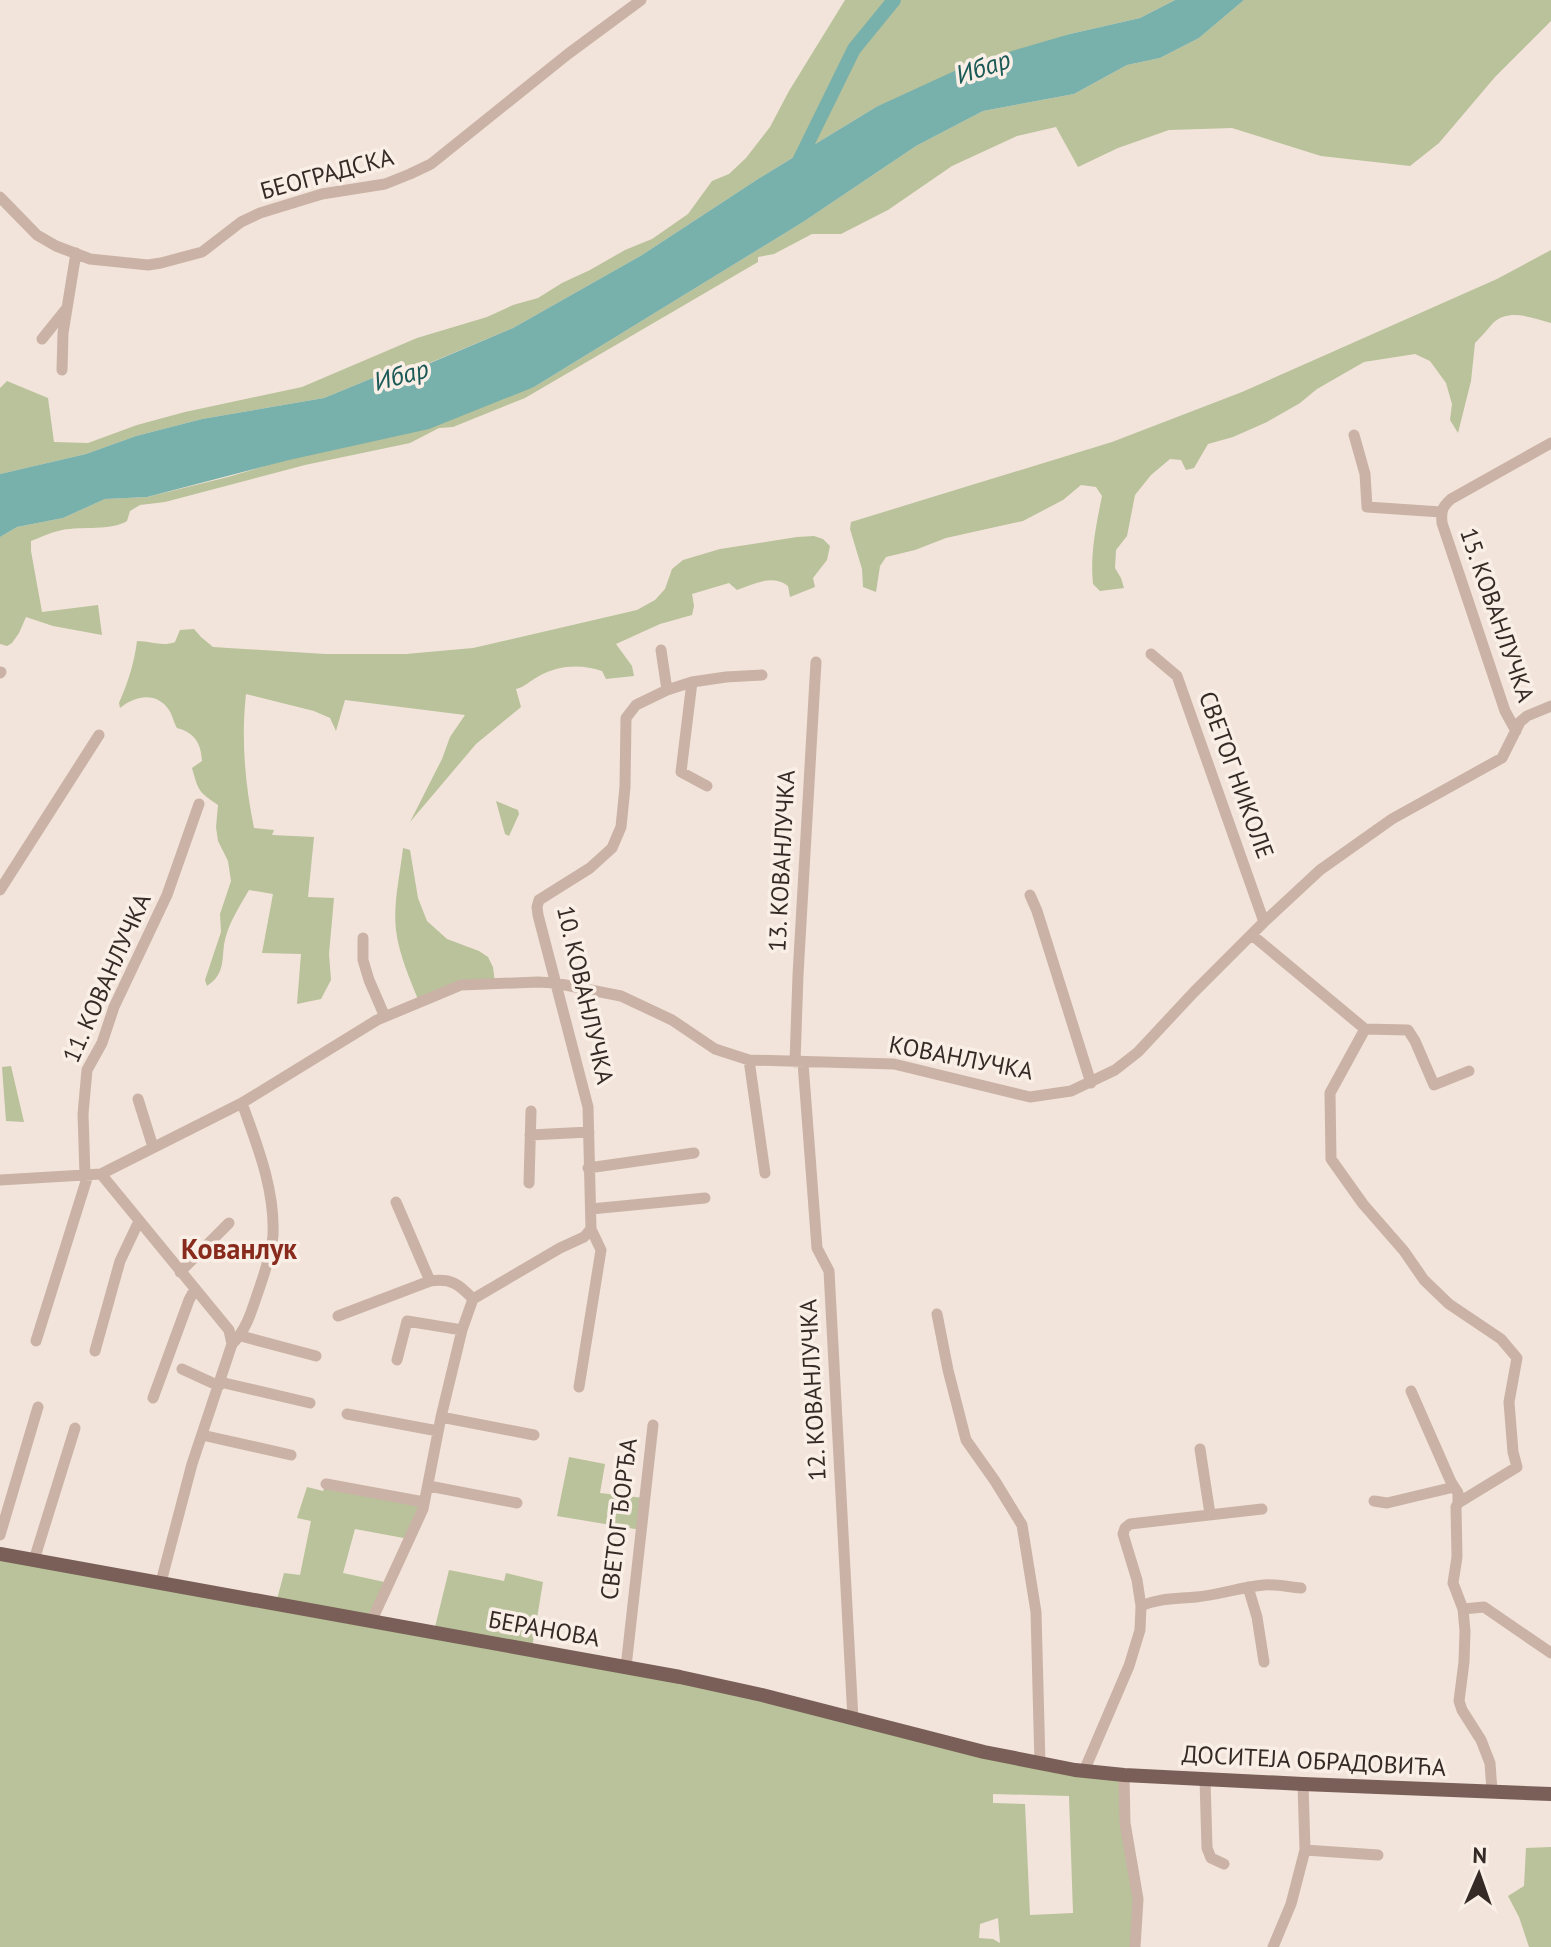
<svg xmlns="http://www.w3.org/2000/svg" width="1551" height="1947" viewBox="0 0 1551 1947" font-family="'PT Sans',sans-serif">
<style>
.green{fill:#b9c29a;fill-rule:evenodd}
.water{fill:#78b0ac}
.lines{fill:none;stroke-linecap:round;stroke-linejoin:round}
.river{stroke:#78b0ac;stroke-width:14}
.minor{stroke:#cbb2a6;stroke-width:11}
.major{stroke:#795f57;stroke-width:14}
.labels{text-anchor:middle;stroke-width:7;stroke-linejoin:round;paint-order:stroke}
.street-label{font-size:24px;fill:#362a27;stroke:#faefe6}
.water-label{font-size:26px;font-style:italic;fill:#1b5956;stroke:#faefe6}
.quarter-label{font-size:28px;font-weight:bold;fill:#882b1d;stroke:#faefe6}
</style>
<rect width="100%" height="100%" fill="#f2e4da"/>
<path class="green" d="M845,0H1175L1140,18L1070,34L876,107L758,179L642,255L513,328L427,364L380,375L324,398L202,419L136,436L86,454L0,474V388L7,381L48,398L54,442L88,443L137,425L185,412L302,387L417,338L487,317L513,305L538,298L562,283L590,270L625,250L652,239L688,214L712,181L729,174L746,158L770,127L789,91Z
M1244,0H1551V21L1495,77L1439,143L1410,166L1321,156L1232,128L1169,130L1118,148L1078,167L1056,127L1017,136L952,166L888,210L841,234H812L774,254L758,257V262L525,398L453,427L439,428L410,443L305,465L165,502L140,505L130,511L127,521C111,531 82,526 62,530C52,532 41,537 31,541V551L42,612L98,605L102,635L53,626L26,617L19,633L12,643L7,646L0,644V537L17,527L63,518L105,499L147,497L228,477L534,387L803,222L916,146L983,111L1074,94L1127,65L1160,58L1199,38Z
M1551,250V323C1533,318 1509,308 1493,323C1487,330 1481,337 1475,343L1471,381L1458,433L1450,420L1452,404L1446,383L1430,361L1415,354L1364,362L1317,389L1300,403L1267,422L1233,437L1208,444L1194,468L1186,470L1181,460L1170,459L1151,475L1135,495L1127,536L1116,550L1115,568L1121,578L1124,588L1100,591L1093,584C1090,554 1096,526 1102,496L1096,487L1081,485L1063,500L1023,521L946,538L915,550L886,557L880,566L876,592L863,587L862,569L850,529L851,522L1112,442L1242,392L1497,279Z
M814,536L823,539L830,546L827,560L813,578L815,587L790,597L788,586C772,574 754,584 737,590L729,583L692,594L694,606L692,615L660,624L616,644L632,666L634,676L606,679L602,671C581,664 559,665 539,676C531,680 525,687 516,689L521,707L476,744L410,822L442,759L450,737L465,715L345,700L336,731L330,718L314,711L246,694C241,739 245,784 254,828L274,830L272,835L314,837L308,897L334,898L329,954L331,980L321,999L297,1004L301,954L262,953L273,894L249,890C241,904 231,919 226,936C220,956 228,972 207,986L205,980L221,932L220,914L231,881L228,861L218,841L216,827L218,805C198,791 199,792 192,768L202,761C201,743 195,733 177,728C174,723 172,714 169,710C156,691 135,696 120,708L119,703C128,682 134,664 137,641C151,641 162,647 175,642L180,630L194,629L201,637L213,647L325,654H406L473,648L637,610L655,600L665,589L672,569L683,560L720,549L797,537Z
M496,801L518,810L519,814L509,836L505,834Z
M403,848L410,850L418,898L427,921L447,939L479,951L488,957L493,967L495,983L461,985L419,1002C410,979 399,955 396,930C393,904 400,875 403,848Z
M11,1066L24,1122L6,1121L2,1067Z
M569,1457L605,1464L600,1493L644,1498L641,1530L557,1516Z
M326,1484L424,1502L409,1539L355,1529L343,1573L389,1583L372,1620L434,1631L449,1570L504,1581L506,1573L543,1582L532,1648L853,1719L1124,1775L1138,1899L1135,1947H0V1554L276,1603L284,1573L300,1575L311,1521L297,1518L307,1487L323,1491ZM993,1794L1069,1796L1073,1913L1030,1915L1025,1804L993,1803ZM998,1918L1000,1943L993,1939L979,1938L980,1924Z
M1551,1847V1947H1529L1519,1917L1508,1896L1524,1886L1526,1848Z"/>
<path class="water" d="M1175,0H1244L1199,38L1160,58L1127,65L1074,94L983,111L916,146L803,222L534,387L429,429L289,460L147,497L105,499L63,518L17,527L0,537V474L86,454L136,436L202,419L324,398L380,375L428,364L513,328L642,255L758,179L876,107L974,62L1070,34L1140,18Z"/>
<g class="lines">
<path class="river" d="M796,167L854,49L894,0"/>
<path class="minor" d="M0,197L37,235L56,246L90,259L148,265L161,263L202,252L241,222L260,213L322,194L385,184L410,174L431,164L568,54L641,0
M42,339L67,308
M62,370L63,333L76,253
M1354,435L1365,474L1367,507L1441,512
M661,650L667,690
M1151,654L1177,676L1264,922
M0,673L1,672
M692,682L681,772L707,786
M1516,731L1505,711L1442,523C1441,511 1442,507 1451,499L1551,443
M0,890L99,735
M1030,895L1037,911L1091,1083
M1252,935L1365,1029L1330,1093L1331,1159L1363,1204L1404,1251L1424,1280L1449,1304L1501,1339L1517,1358L1509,1402L1513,1452L1517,1467L1458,1503L1456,1507L1457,1557L1453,1583L1463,1609L1465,1631L1464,1662L1459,1701L1462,1710L1481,1740L1490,1763L1492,1791
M363,938V960L369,980L385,1017
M1365,1029L1408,1030L1415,1041L1434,1085L1469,1071
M749,1060L765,1173
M795,1062L798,975L816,662
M803,1063L817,1248L829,1271L853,1719
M138,1099L153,1147
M530,1135L589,1132
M588,1168L694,1153
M101,1174L229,1330L232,1344L192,1464L161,1582
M85,1175L83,1114L87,1070L102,1043L114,1007L167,895L199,804
M0,1180L101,1174L242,1103L377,1020L461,985L538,982L555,983L621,996L672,1020L715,1049L749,1060L894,1064L1030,1097L1071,1091L1115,1070L1138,1052L1194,992L1264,922L1320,870L1392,819L1502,758L1520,722L1527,716L1551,706
M529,1183L531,1111
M396,1202L430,1281
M591,1209L705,1198
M180,1272L229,1223
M937,1314L948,1370L966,1440L995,1481L1022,1525L1036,1612L1040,1764
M338,1316L430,1281C451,1278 459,1284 473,1299
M241,1336L316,1356
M36,1341L88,1175
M232,1344C246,1330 251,1313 257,1295C263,1278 272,1252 273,1235C275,1189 257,1145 242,1103
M95,1351L120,1261L139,1221
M397,1360L407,1321L462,1330
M182,1369L219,1386
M220,1382L310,1403
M579,1387L601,1250L591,1229
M1411,1391L1451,1482L1458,1493V1503
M153,1398L189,1300L195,1289
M347,1414L438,1431
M441,1417L534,1435
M202,1435L291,1455
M1200,1449L1210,1514
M326,1484L424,1502
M429,1486L517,1503
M1374,1501L1387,1503L1454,1487
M0,1535L38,1407
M34,1560L75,1428
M1248,1587L1257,1617L1264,1662
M1141,1606C1159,1598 1176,1599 1196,1597C1219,1595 1241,1587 1264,1585C1277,1584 1288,1587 1301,1588
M1463,1609L1484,1607L1551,1653
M372,1620L423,1509L441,1417L462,1330L473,1299L560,1248L584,1237L591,1229L588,1107L538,915L537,907L539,900L590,868L612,848L621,827L625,787L626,718L636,705L667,690L692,682L726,677L762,675
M626,1667L653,1425
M1084,1771L1129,1666L1140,1630L1141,1606L1137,1580L1123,1534L1125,1528L1130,1524L1262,1509
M1124,1775L1125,1823L1138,1899L1135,1947
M1205,1779L1207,1848L1211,1858L1224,1864
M1305,1850L1378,1855
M1273,1947L1291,1904L1305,1850L1303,1784"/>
<path class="major" d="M0,1554L680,1677L762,1695L984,1752L1075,1770L1124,1775L1303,1784L1551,1794"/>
</g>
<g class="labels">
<g class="street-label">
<text transform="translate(327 174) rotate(-15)" y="8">БЕОГРАДСКА</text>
<text transform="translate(1497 615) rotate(71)" y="8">15. КОВАНЛУЧКА</text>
<text transform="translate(1236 775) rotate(70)" y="8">СВЕТОГ НИКОЛЕ</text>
<text transform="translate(782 861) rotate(-87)" y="8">13. КОВАНЛУЧКА</text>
<text transform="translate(107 978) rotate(-66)" y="8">11. КОВАНЛУЧКА</text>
<text transform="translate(585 995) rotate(77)" y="8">10. КОВАНЛУЧКА</text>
<text transform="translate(961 1058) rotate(11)" y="8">КОВАНЛУЧКА</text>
<text transform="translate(813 1390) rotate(-93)" y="8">12. КОВАНЛУЧКА</text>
<text transform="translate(619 1519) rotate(-83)" y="8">СВЕТОГ ЂОРЂА</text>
<text transform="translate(544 1629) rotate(10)" y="8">БЕРАНОВА</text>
<text transform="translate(1314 1761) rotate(3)" y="8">ДОСИТЕЈА ОБРАДОВИЋА</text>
</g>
<g class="water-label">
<text transform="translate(983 67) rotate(-18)" y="9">Ибар</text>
<text transform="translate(401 375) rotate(-15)" y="9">Ибар</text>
</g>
<g class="quarter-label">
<text x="239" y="1259">Кованлук</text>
</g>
</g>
<g transform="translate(1479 1875) rotate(2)" stroke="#faefe6" stroke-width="6" paint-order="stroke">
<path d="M0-6L14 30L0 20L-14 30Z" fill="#362a27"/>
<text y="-12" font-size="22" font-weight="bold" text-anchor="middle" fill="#362a27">N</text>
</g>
</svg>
